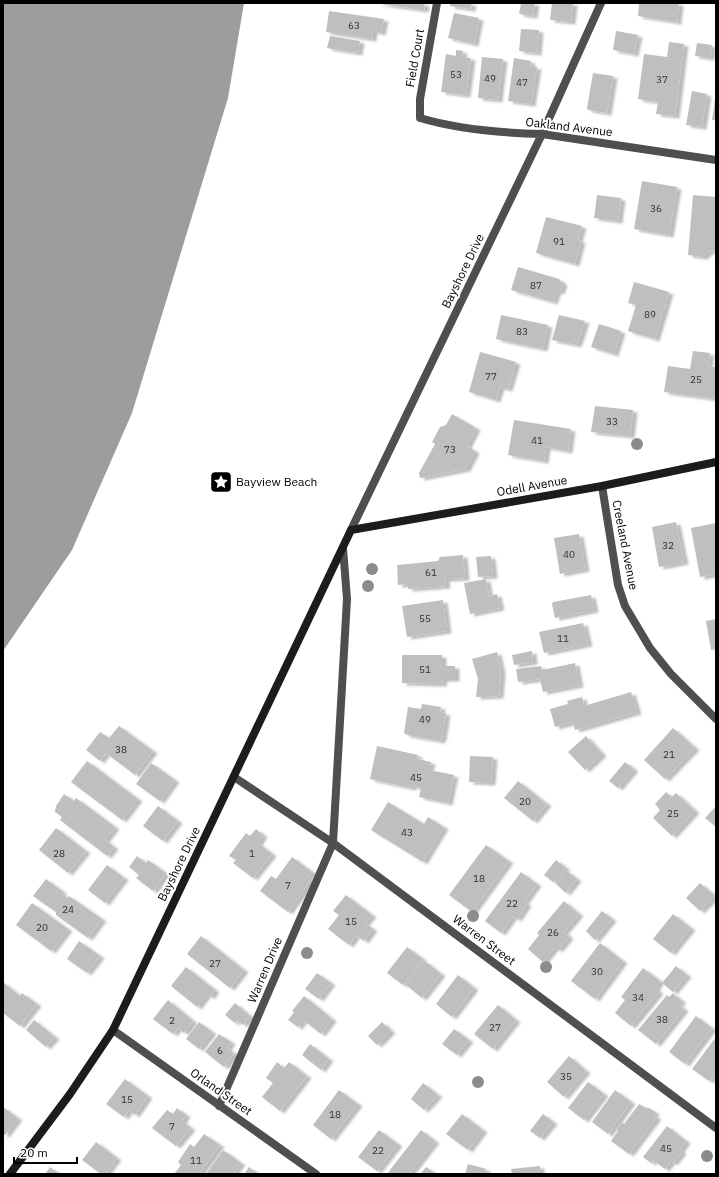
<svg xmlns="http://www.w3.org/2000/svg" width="719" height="1177" viewBox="0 0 719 1177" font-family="'IBM Plex Sans',sans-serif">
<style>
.water{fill:#9d9d9d}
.building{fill:#bfbfbf;filter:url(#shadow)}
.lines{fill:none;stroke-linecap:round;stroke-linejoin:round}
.street{stroke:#4f4f4f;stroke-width:8}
.secondary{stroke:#1c1c1c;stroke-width:8}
.tree{fill:#8c8c8c}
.labels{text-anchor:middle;stroke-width:4;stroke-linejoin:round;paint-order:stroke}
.number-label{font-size:10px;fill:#303030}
.street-label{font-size:12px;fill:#000;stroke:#fff}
.poi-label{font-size:12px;fill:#000;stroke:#fff;text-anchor:start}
</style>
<defs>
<filter id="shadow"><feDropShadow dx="4.5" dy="2.5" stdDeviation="1" flood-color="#0004"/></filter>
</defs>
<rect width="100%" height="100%" fill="#fff"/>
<path class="water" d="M3,3H244L228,98L132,413L72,550L3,651Z"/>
<path class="building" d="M374,3H425L424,10Z
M450,3H472L471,9L450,6Z
M521,3H535L533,16L519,14Z
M552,3H573L571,22L550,20Z
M639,3H679L677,22L638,16Z
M329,11L384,19L381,33L373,31L372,39L326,32Z
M454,13L479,18L474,44L448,38Z
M521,29L539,30L537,53L519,51Z
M616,31L638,35L634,54L613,50Z
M330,36L360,41L358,53L327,48Z
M669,42L684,44L675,116L656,114L658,102L638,99L644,54L667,57Z
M697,43L712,45L710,58L695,56Z
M456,50L463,51L462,57L471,58L466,95L441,92L446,54L456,56Z
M482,57L503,59L498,100L478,98Z
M514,58L531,61L530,66L537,67L531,104L508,101Z
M593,73L613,76L607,113L588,110L587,108Z
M692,91L707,94L702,127L686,125Z
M715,99H716V120H712Z
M642,181L677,187L669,235L634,229Z
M597,195L621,198L618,221L594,218Z
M693,195L716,197V252L709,251L703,257L688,255Z
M546,217L582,226L578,240L581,241L575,264L536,253Z
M518,267L559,279L563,284L560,292L557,291L553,302L511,290Z
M634,282L669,292L655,339L628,331L636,305L628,303Z
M501,315L548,325L543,349L496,339Z
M559,315L585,321L577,345L552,340Z
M599,324L621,331L614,354L591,347Z
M693,351L710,353L708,366L716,367V399L664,392L668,366L690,369Z
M480,352L516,362L508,389L500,387L496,400L469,392Z
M595,406L633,410L630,436L591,432Z
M452,414L476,428L467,446L475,451L466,469L420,478L419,473L435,444L432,442L440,427L446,425Z
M514,420L571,429L568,451L546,447L544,461L508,455Z
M676,522L684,562L659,567L652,527Z
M716,523V574L700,577L691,528Z
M579,534L585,569L560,574L554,538Z
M463,555L465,578L445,579L446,586L408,589L407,584L398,585L397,565L438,561L440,557Z
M491,556L493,576L478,577L476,557Z
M486,579L489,596L497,594L500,608L470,614L464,583Z
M591,595L594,610L555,618L552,604L553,602Z
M443,600L447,631L407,637L402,606Z
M716,619V649L711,650L706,621Z
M583,623L588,644L544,653L539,632Z
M532,651L533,662L514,665L512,655Z
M497,652L501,671L499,696L476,697L478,679L472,659Z
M402,655H442V666H455V679H443L442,684L402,683Z
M575,663L579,685L543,692L540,679L518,682L516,669L541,666L542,670Z
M631,692L637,712L575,730L573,722L555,727L550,709L568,704L567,701L582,697L584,706Z
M422,704L441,707L440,712L446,713L442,738L440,741L407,735L404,733L408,707L421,709Z
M119,726L153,751L135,775L106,753L100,761L86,750L100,732L109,738Z
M673,728L695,748L665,779L644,760Z
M586,736L602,754L585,770L568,752Z
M377,746L418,755L417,759L431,762L429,770L454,775L448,803L419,797L421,788L412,786L411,788L370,779Z
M470,756L493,757L491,783L469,782Z
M87,761L138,799L122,820L71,782Z
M625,762L634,769L618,788L609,781Z
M151,763L175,780L160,801L136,784Z
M518,781L547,804L533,821L504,798Z
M666,792L672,797L676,793L695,811L672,836L653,818L660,810L655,804Z
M64,794L74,801L76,798L115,827L105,840L114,847L107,856L60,820L62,817L55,812L56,806Z
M388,802L424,824L428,817L444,827L423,862L371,830Z
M158,806L178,821L163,841L143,826Z
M716,806V827L705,818Z
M56,828L86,851L68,873L39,850Z
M256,829L263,835L258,843L272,854L253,878L233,863L236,860L229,856L246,833L250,836Z
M486,845L509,861L472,912L449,895Z
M137,856L146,863L148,860L166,873L153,891L136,878L139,875L129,867Z
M292,857L312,872L307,878L310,881L288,912L260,891L271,876L276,879Z
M556,860L566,868L553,882L544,875Z
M107,865L124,878L105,903L88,890Z
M567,871L577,879L566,893L556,884Z
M521,872L537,884L524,902L527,904L517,919L513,916L501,933L485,921Z
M46,879L62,891V894L67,898L69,896L102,919L88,938L56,915V912L33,896Z
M700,883L715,896L700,911L686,898Z
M346,895L372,915L365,923L373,929L364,941L356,935L349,945L328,929L339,915L333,911Z
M564,901L579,914L564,932L569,937L558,950L555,947L543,962L528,949L539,935L537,933Z
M32,903L68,929L51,951L16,925Z
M602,911L612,919L595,940L586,931Z
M673,914L691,928L671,953L653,939Z
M201,936L244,970L230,988L187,954Z
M79,941L100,956L87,973L67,959Z
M600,943L623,961L595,999L571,981Z
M407,947L423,959L403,985L387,973Z
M425,961L441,974L422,998L406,985Z
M676,966L687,975L673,992L662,983Z
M186,967L215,990L210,997L207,994L197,1007L171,986Z
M643,968L660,981L655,988L659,992L631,1026L615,1013L625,1000L621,997Z
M317,973L331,983L319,999L305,989Z
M458,975L474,988L452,1017L436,1004Z
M3,982L20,996L22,993L37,1004L20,1026L3,1013Z
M673,993L682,1001L678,1004L684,1009L656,1044L638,1030L667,995L669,997Z
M304,996L332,1019L321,1034L303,1020L298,1027L288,1020L294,1012L292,1011Z
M168,1000L193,1021L184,1033L178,1028L173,1034L153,1019Z
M235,1003L250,1016L243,1025L237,1020L235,1023L225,1015Z
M498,1005L516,1020L493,1049L474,1034Z
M696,1016L712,1028L685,1064L669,1052Z
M34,1020L55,1037L46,1047L26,1030Z
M199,1022L212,1032L199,1049L186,1039Z
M382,1022L391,1031L377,1045L368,1036Z
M454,1029L469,1040L457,1055L442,1044Z
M219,1034L231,1042L227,1048L234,1053L224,1067L205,1052Z
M716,1037V1071L709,1081L692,1069Z
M310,1044L329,1059L321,1070L302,1055Z
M569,1056L586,1071L564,1097L547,1082Z
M277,1062L284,1068L289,1062L307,1076L280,1111L262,1097L273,1083L266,1078Z
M125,1079L148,1096L135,1115L129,1110L124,1117L106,1104Z
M588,1082L604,1094L584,1120L568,1108Z
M423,1083L438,1095L424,1110L411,1099Z
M339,1090L358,1104L331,1139L313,1125Z
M615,1090L631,1102L608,1134L592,1122Z
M639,1104L646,1108H649L655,1112L653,1115L657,1117L629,1154L611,1141L618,1131L616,1130L622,1122L624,1124Z
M3,1107L18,1118L5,1135L3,1134Z
M177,1108L186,1115L182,1121L191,1128L176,1146L152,1128L167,1110L173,1114Z
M462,1114L483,1130L468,1150L446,1134Z
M543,1114L553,1122L540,1138L530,1131Z
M667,1126L686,1141L680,1150L682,1152L673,1163L671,1161L665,1169L653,1160L651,1163L643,1157Z
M379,1130L398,1144L377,1171L358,1157Z
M421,1130L435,1141L409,1174H387Z
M204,1134L220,1145L199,1174H174L181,1165L178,1162L190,1144L194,1147Z
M96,1142L117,1158L105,1174H101L82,1160Z
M223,1150L241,1163L233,1174H206Z
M468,1164L486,1169L484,1174H465Z
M540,1166V1174H512L511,1169Z
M50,1167L59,1174H45Z
M249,1167L258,1174H244Z
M426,1167L436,1174H420Z"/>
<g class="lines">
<path class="street" d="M437,3L420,99V118C457,129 503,133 542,134L716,160
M602,486L618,585L625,606L650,648L671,674L716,719
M351,530L542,134L601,3
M234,777L333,843L716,1128
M113,1030L316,1174
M219,1106L333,843L347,599L343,548"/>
<path class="secondary" d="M10,1174L70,1094L113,1030L351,530L602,486L716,462"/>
</g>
<g class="tree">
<circle cx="637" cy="444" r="6"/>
<circle cx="372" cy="569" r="6"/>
<circle cx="368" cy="586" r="6"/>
<circle cx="473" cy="916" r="6"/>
<circle cx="307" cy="953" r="6"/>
<circle cx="546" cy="967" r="6"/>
<circle cx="478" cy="1082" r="6"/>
<circle cx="707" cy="1156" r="6"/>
</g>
<defs>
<g id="sight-square" transform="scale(1.15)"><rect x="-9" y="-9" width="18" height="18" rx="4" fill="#000" stroke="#fff"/><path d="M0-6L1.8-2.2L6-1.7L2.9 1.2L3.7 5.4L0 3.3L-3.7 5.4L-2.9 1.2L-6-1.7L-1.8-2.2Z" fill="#fff"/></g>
</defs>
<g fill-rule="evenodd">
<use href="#sight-square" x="221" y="482"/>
</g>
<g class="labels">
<g class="number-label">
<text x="354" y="29">63</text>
<text x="456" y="78">53</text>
<text x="490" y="82">49</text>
<text x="662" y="83">37</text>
<text x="522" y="86">47</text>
<text x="656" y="212">36</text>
<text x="559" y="245">91</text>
<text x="536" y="289">87</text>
<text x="650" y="318">89</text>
<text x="522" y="335">83</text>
<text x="491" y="380">77</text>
<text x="696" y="383">25</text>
<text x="612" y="425">33</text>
<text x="537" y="444">41</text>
<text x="450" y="453">73</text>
<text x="668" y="549">32</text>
<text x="569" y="558">40</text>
<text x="431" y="576">61</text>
<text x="425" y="622">55</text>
<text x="563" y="642">11</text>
<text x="425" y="673">51</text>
<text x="425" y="723">49</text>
<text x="121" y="753">38</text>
<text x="669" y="758">21</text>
<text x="416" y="781">45</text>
<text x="525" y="805">20</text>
<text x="673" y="817">25</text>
<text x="407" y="836">43</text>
<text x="59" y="857">28</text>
<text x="252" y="857">1</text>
<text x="479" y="882">18</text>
<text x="288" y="889">7</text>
<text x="512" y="907">22</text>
<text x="68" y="913">24</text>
<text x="351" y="925">15</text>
<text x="42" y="931">20</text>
<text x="553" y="936">26</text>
<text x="215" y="967">27</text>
<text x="597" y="975">30</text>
<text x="638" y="1001">34</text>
<text x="662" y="1023">38</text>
<text x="172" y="1024">2</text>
<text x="495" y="1031">27</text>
<text x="220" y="1054">6</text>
<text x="566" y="1080">35</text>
<text x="127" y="1103">15</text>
<text x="335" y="1118">18</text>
<text x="172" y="1130">7</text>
<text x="666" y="1152">45</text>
<text x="378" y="1154">22</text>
<text x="196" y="1164">11</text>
</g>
<g class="street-label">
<text transform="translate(415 58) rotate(-80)" y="4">Field Court</text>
<text transform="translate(569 127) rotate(7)" y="4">Oakland Avenue</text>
<text transform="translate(463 271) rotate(-64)" y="4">Bayshore Drive</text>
<text transform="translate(532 486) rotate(-10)" y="4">Odell Avenue</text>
<text transform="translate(625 545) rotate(79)" y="4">Creeland Avenue</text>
<text transform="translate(179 864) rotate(-64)" y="4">Bayshore Drive</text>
<text transform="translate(484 940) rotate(37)" y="4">Warren Street</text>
<text transform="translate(265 970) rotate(-67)" y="4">Warren Drive</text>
<text transform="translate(221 1092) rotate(35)" y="4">Orland Street</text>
</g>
<g class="poi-label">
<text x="236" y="486">Bayview Beach</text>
</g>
</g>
<rect width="719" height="1177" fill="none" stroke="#000000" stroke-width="8"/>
<path d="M14 1157v6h63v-6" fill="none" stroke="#000000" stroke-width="2"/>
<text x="20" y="1157" font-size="12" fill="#000000" stroke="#ffffff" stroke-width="3" paint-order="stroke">20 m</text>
</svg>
